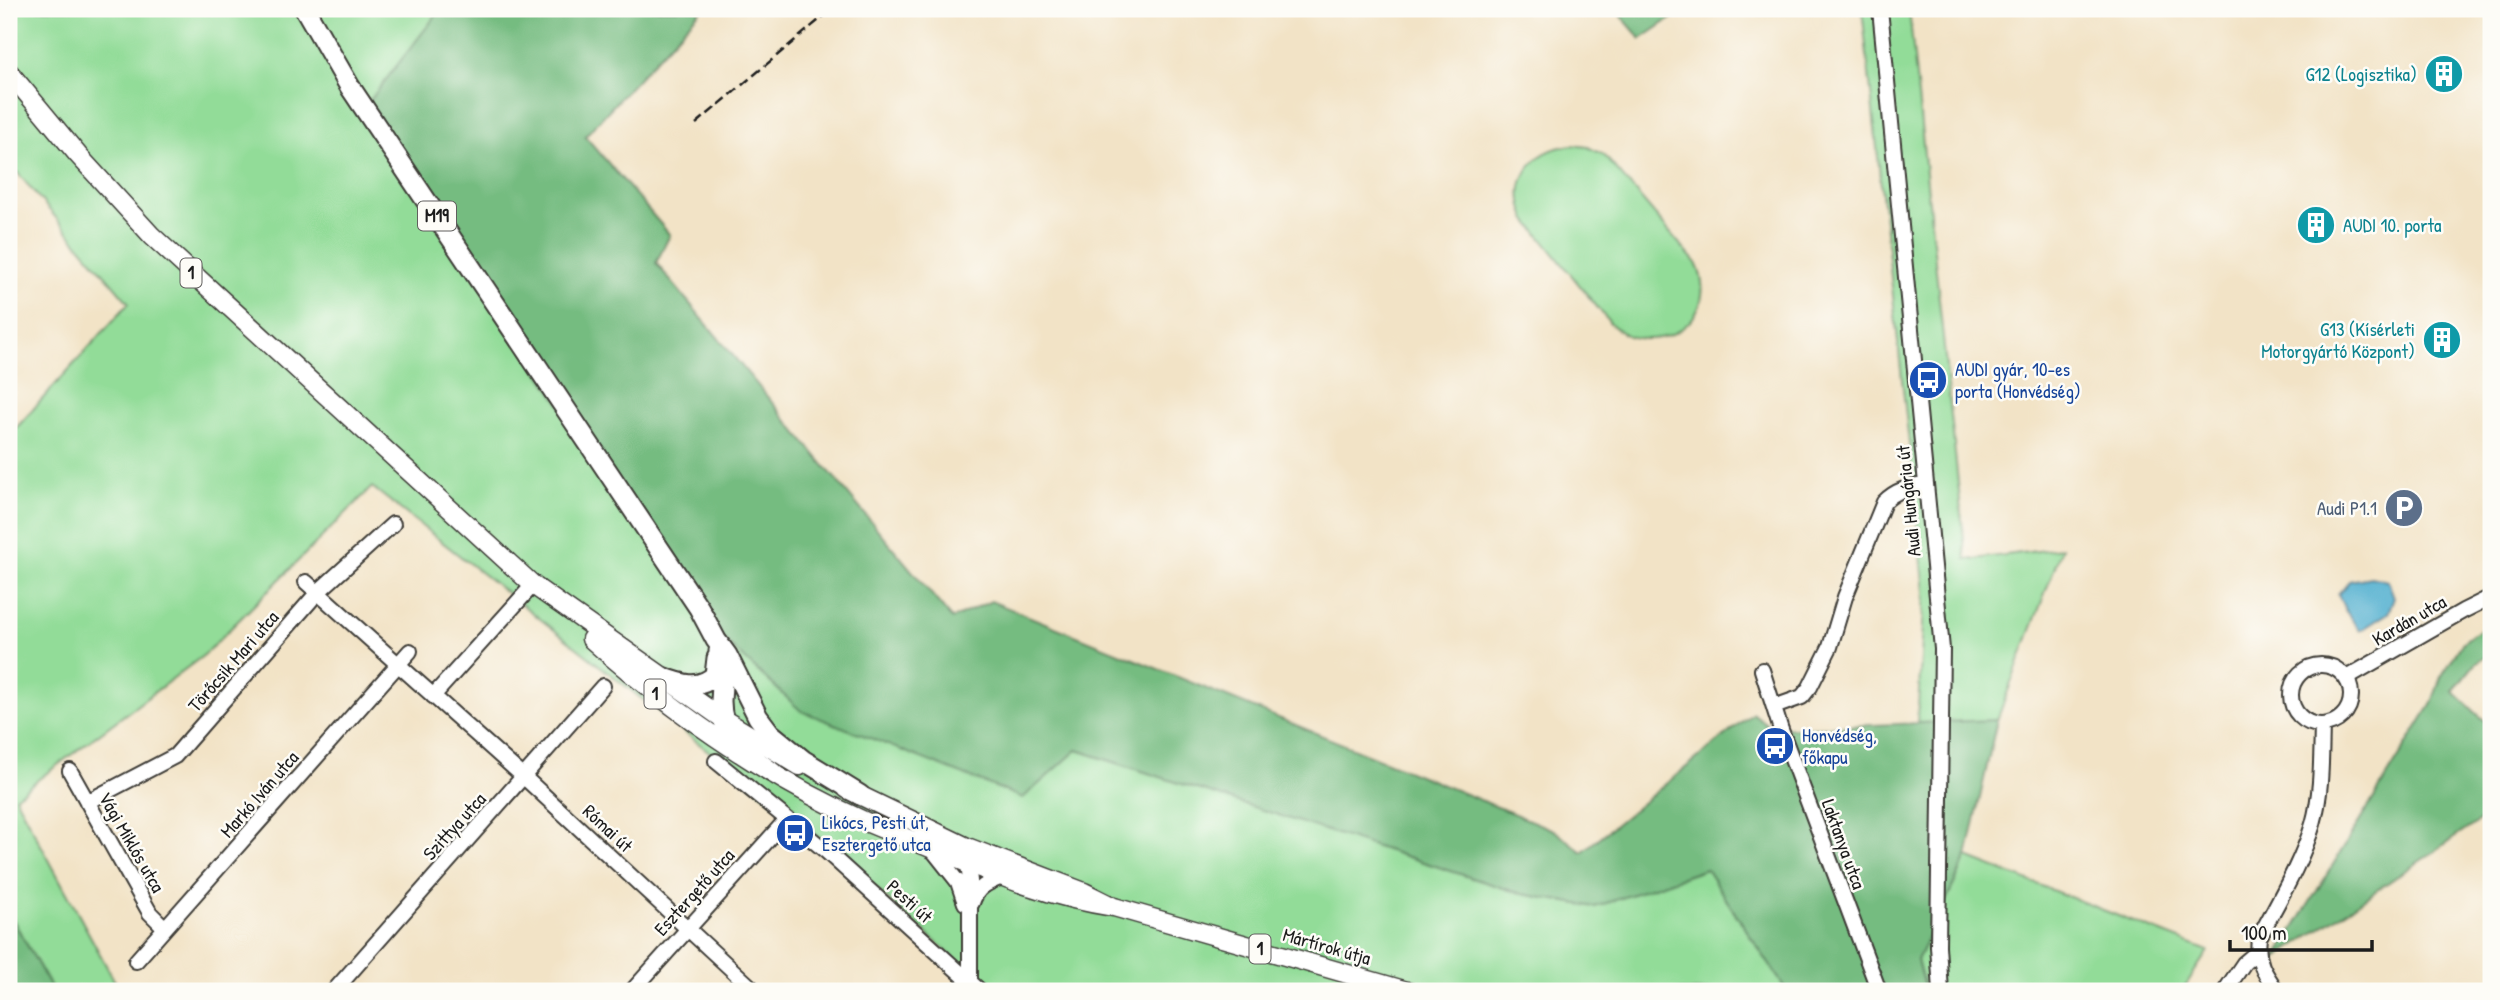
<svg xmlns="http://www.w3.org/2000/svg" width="2500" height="1000" viewBox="0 0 2500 1000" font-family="'Patrick Hand',sans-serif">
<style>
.green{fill:#92dc98;stroke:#577c5a;stroke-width:2}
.forest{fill:#75bc80;stroke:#486c4e;stroke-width:2}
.water{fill:#52b0d0;stroke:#376676;stroke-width:2}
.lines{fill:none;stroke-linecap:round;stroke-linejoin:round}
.minor-casing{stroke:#3c3a36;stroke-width:18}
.major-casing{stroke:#3c3a36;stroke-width:21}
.highway-casing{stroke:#3c3a36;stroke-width:23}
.minor{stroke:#fff;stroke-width:14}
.major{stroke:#fff;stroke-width:18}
.highway{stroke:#fff;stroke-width:19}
.rail{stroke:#1c1c1c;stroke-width:2.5;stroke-dasharray:10 5;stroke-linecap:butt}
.labels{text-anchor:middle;stroke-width:5;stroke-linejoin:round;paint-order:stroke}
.shield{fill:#fdfcf7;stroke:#605f5e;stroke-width:2}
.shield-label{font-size:18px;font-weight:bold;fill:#1c1c1c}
.culture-label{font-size:19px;fill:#0d838f;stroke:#fdfcf7;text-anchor:end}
.transit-label{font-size:19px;fill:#164399;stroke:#fdfcf7;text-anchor:start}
.street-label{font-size:19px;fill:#1c1c1c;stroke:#fdfcf7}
.service-label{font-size:19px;fill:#4e5e75;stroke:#fdfcf7;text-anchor:end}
</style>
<rect width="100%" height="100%" fill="#fdfcf7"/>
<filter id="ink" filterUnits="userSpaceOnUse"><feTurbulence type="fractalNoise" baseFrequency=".0143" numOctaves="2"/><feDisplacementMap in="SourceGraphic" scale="14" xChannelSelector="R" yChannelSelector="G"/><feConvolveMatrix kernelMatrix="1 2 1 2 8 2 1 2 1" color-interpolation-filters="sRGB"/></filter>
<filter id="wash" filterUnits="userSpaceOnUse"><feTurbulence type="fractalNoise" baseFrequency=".00686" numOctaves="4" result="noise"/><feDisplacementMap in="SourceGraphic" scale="28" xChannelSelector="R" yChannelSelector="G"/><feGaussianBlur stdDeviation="1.57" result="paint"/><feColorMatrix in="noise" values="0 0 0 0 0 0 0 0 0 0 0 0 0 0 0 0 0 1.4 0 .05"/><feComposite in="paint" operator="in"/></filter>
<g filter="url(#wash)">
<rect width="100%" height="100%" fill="#f2e3c6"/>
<path class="green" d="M9,9H441L364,109L1077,750L1522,894L1595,907L1706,869L1787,991H991L814,834L372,487L204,655L15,797L120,991H53L9,913V436L129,303L9,163Z
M1862,9H1909L1966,560L2062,548L1997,720L1917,723L1925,592Z
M1572,145L1588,147L1604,155L1696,263C1716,303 1687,341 1644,339C1637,338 1628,337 1623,333C1618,331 1614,326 1610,323L1527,220C1509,182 1531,150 1572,145Z
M1967,857L2208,951L2182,991H1925L1917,960Z"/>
<path class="forest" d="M441,9H702L585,136L670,235L656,263L952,619L991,601L1554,830L1582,852L1753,713L1772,729L1997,720L1967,857L1917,960L1925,991H1787L1706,869L1595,907L1522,894L1077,750L1023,798L801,711L708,625L363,109Z
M1615,9H1685L1641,39Z
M2491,621V653L2475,664L2453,691L2491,727V813L2275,959L2431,705L2441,677L2463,642Z
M9,913L53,991H9Z"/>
<path class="water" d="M2371,577L2388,581L2394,597L2388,613L2360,631L2345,610L2338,594L2349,581Z"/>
</g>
<g filter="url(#ink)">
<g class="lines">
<g class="minor-casing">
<path id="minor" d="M1880,9L1942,649L1938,946L1941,991
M306,582L524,777L755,991
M2291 695a30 30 0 1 1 60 0a30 30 0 1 1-60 0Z
M1762,670L1781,730L1879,991
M2346,678L2463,611L2491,597
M433,696L533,585
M1774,707L1802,697L1810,687L1830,647L1845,597L1884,502C1896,490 1908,487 1925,485
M716,761L826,851L980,991
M70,771L150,913L165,928
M87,802L175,756L318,592L393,524
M931,848L958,882L965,903
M967,854L970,881V982
M972,903C977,887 987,883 1002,877
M136,961L410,651
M334,991L603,686
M632,991L787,819
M2225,991L2244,963L2257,952
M2277,991C2264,973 2256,961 2259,938C2278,901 2301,864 2313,824C2322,792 2321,758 2322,725"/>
</g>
<g class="major-casing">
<path id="major" d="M9,72L78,155L152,236L533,585L723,719L800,766
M591,639C674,713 762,775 864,821C886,831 910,839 933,849C992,873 1050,898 1114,907L1407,991
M847,789L967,847L1084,892L1114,907"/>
</g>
<g class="highway-casing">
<path id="highway" d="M305,9L350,87L699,608L716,640L727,655L758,717L770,733L803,760L860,795
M719,651C724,668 722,684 721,701C721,739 746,752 773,773
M662,677C681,684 699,691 715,675L717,658"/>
</g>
<use href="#minor" class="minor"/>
<use href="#major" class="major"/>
<use href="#highway" class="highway"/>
<path class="rail" d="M696,124L832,9"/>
</g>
</g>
<defs>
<g id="building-disc" transform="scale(2.0125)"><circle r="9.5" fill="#0f9aa8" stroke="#fdfcf7"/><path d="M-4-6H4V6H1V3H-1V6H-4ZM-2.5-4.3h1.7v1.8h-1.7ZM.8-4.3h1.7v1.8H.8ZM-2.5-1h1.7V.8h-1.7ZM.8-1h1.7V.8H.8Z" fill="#fff"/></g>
<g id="bus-disc" transform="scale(2.0125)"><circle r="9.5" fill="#1a4fb4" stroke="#fdfcf7"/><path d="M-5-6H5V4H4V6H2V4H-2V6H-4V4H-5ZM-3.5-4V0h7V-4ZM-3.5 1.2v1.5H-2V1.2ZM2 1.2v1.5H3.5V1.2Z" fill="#fff"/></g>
<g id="parking-disc" transform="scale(2.0125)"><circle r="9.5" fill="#5c6f8a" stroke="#fdfcf7"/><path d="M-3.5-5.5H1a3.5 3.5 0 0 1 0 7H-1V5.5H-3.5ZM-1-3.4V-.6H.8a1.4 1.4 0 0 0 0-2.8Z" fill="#fff"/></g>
</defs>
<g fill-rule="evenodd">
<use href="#building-disc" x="2444" y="74"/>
<use href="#building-disc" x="2316" y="225"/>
<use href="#building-disc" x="2442" y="340"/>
<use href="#bus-disc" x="1928" y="380"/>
<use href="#parking-disc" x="2404" y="508"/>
<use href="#bus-disc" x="1775" y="746"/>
<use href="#bus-disc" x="795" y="833"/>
</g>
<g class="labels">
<g class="shield">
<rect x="418" y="201.5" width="38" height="29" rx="5"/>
<rect x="180.5" y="258.5" width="21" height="29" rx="5"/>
<rect x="644.5" y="679.5" width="21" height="29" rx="5"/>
<rect x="1249.5" y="934.5" width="21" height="29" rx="5"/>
</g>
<g class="shield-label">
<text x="437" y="222">M19</text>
<text x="191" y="279">1</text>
<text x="655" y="700">1</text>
<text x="1260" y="955">1</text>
</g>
<g class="culture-label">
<text x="2417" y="81">G12 (Logisztika)</text>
<text x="2343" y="232" text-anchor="start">AUDI 10. porta</text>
<text x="2415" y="336">G13 (Kísérleti<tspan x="2415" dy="22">Motorgyártó Központ)</tspan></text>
</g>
<g class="transit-label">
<text x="1955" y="376">AUDI gyár, 10-es<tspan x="1955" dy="22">porta (Honvédség)</tspan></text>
<text x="1802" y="742">Honvédség,<tspan x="1802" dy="22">főkapu</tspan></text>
<text x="822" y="829">Likócs, Pesti út,<tspan x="822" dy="22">Esztergető utca</tspan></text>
</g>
<g class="street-label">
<text transform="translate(1908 501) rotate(-96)" y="7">Audi Hungária út</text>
<text transform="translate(2409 620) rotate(-30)" y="7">Kardán utca</text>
<text transform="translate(233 661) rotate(-49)" y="7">Törőcsik Mari utca</text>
<text transform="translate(259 794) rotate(-49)" y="7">Markó Iván utca</text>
<text transform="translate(454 826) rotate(-48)" y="7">Szittya utca</text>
<text transform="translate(608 828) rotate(43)" y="7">Római út</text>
<text transform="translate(132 842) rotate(60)" y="7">Vági Miklós utca</text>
<text transform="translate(1844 844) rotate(70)" y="7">Laktanya utca</text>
<text transform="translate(694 892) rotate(-48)" y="7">Esztergető utca</text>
<text transform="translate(910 901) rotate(42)" y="7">Pesti út</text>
<text transform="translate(1327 946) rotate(16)" y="7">Mártírok útja</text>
</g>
<g class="service-label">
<text x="2377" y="515">Audi P1.1</text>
</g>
</g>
<rect width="2500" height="1000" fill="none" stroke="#fdfcf7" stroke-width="35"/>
<path d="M2230 940v10h142v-10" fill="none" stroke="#1c1c1c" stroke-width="3.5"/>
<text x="2241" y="940" font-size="21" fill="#1c1c1c" stroke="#fdfcf7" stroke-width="5" paint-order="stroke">100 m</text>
</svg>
